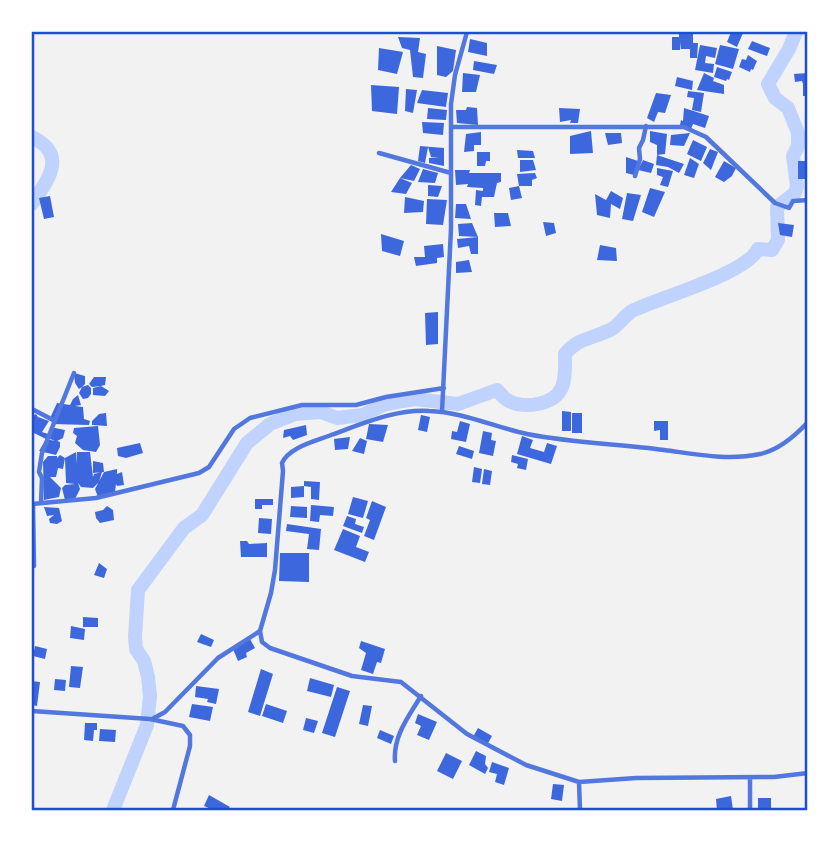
<svg xmlns="http://www.w3.org/2000/svg" width="839" height="842" viewBox="0 0 839 842" font-family="'Zilla Slab',serif">
<style>
.lines{fill:none;stroke-linecap:round;stroke-linejoin:round}
.river{stroke:#bfd3fe;stroke-width:14}
.building{fill:#3d67dc}
.minor{stroke:#5277de;stroke-width:4.5}
.neatline{fill:none;stroke:#1d4ed8;stroke-width:2.5}
</style>
<rect width="100%" height="100%" fill="#f2f2f2"/>
<g class="lines">
<path class="river" d="M32,137C69,155 47,181 32,204
M113,810L147,725L150,696L148,677L144,661L136,649L135,637L138,590L184,528L202,515L247,443L270,424L295,414L321,412L337,418L363,415L383,405L403,401L415,399L458,404L497,390C501,394 504,399 509,401C525,409 555,405 562,387C566,377 565,365 565,354C577,338 595,338 612,329C620,324 624,316 632,311C660,297 746,274 758,249L772,250L778,240L777,207L795,193L797,186L793,156L798,146V133L788,108L775,98L768,84L789,49L796,32"/>
</g>
<path class="building" d="M731,32L743,33L737,47L727,42Z
M679,33H693V43H698L697,58H690V49H681V42L680,50H672V37H679Z
M398,37L420,38L418,52L426,54L423,78L413,77L410,50L402,48Z
M470,39L487,43V56L468,52Z
M752,41L770,48L767,56L748,49Z
M700,45L717,48L715,58L706,56L705,63L714,64L713,73L695,70Z
M720,45L739,49L733,69L715,64Z
M437,46L456,50L453,71L446,77L437,75Z
M379,48L403,52L397,74L378,70Z
M748,55L757,61L753,70L751,69L750,72L739,67L742,59L746,60Z
M474,61L497,65L494,74L473,70Z
M717,67L732,72L729,80L727,79L726,81L714,77Z
M463,73L480,75L476,92H462Z
M704,73L714,78L713,81L724,85V94L697,90Z
M808,73V96H803V84L802,81L795,82L794,74Z
M677,77L693,81L692,90L675,86Z
M371,85L399,87L397,114L372,111Z
M406,89L417,90L413,113L405,111Z
M422,90L448,93L446,107L417,103Z
M688,91L704,93L701,112L692,110L694,98L687,97Z
M656,93L671,95L665,113L658,112L654,122L647,118Z
M467,107L477,108L478,125L457,123L456,110H466Z
M428,108L447,110L446,120L427,119Z
M559,108L580,109L578,123H570L571,120L560,122Z
M684,108L709,116L705,128L693,124L691,129L680,125L681,120L683,121Z
M422,122L444,123L443,135L423,133Z
M591,131L593,153L570,154V136Z
M650,131L667,134L665,154L657,155V145L650,142Z
M481,132V145H474V151L464,152L466,134Z
M605,133H621L622,143L608,145Z
M690,133L684,146L670,145L671,135Z
M693,140L707,147L701,161L687,154Z
M420,146L444,148V166L429,163V158L439,157H431L428,147L425,163L418,161Z
M710,149L718,152L711,170L703,163Z
M517,150L533,151L535,158H518Z
M477,152H490V161H486L485,166H477Z
M657,155L684,164L679,173L668,167L656,165Z
M626,157L638,161L634,175L626,173Z
M690,158L699,164L694,178L684,175Z
M520,160H533L536,170L520,172Z
M643,160L654,164L651,173L638,170Z
M724,161L736,168L732,176L724,182L715,177Z
M798,161H808L806,179H798Z
M411,165L420,169L414,181L400,178Z
M657,168L673,171L668,187L660,185L663,177L657,175Z
M423,169L438,173L435,183L418,182Z
M455,170H470L469,173H501V182L497,183L494,197H482L481,206L475,205L476,190L483,191V188L467,187L468,184L456,185Z
M535,173L537,178L532,180V186H519L522,198L511,200L509,188L519,186L517,174Z
M400,178L412,183L406,194L391,192Z
M428,185L442,186L438,197L428,196Z
M650,188L665,192L654,217L642,212Z
M611,191L623,198L620,209L611,204L610,218L597,215L595,194L606,200Z
M627,193L641,195L633,221L622,219Z
M50,196L54,217L44,219L39,198Z
M405,197L424,201L423,212L404,213Z
M427,199L447,200L443,225L426,224Z
M456,204H466L471,219L455,218Z
M494,213H508L511,226L495,227Z
M543,222L554,223L556,233L546,236Z
M472,223L478,237L459,236L458,224Z
M778,223L794,225L792,237L780,235Z
M381,234L404,241L400,256L382,251Z
M478,237V254H471L469,246L458,248L457,239Z
M443,244L444,257L437,258V263L416,266L414,257H425L424,246Z
M600,245L616,248L617,261L597,260Z
M469,260L472,272L456,273V262Z
M438,312V344L426,345L425,313Z
M74,373L85,376V384L82,387L88,385L91,388V394L88,398L83,399L79,393L82,387L79,389L75,383Z
M94,377H106L105,385L101,386L109,391L105,396L93,395V388L101,386L92,387L89,384Z
M78,395L81,405L75,406L83,407L84,419L90,421L89,425L52,424L51,416L57,403L70,405L73,399Z
M562,411L571,412V431H562Z
M106,413L107,426L92,425V421L99,414Z
M572,413H582V433H572Z
M36,414L38,417L49,421L42,432L48,434L46,439L55,441L48,438L50,427L65,430L63,438L57,441L60,442V447L56,455L39,451L46,439L32,432V416Z
M421,415L430,417L427,432L418,430Z
M460,421L470,424L466,442L451,439L452,431L457,432Z
M654,421H668V440H660V430L654,431Z
M369,424L388,425L383,442L366,439Z
M306,425L307,435L293,440L290,436L283,438L284,430Z
M98,426L100,445L96,452L83,450L75,443L77,436L73,433L74,428Z
M483,431L492,433L491,440L496,441L493,456L479,453Z
M522,436L533,440L530,448L544,452L547,443L557,446L551,464L517,454Z
M350,437L348,449L335,450L334,439Z
M360,438L367,441L364,454L352,451Z
M140,443L143,453L126,458L118,456L117,448Z
M459,446L474,451L472,459L456,454Z
M76,452L77,464V452H90L93,477L94,474L102,472L99,482L93,488L81,487L78,483L80,489L75,499L65,500L62,488L65,485L75,484L66,483L65,458L63,469L58,468L56,477H50L61,488L59,497L44,500L43,462L48,456H57V458L60,455L65,458Z
M512,455L528,459L526,470L517,468L518,464L511,462Z
M93,461L103,463L104,472L117,469V474L122,472L124,485L117,486L116,484L115,492L98,497L95,489L104,472L93,473Z
M474,467L482,469L480,483L472,482Z
M484,469L492,471L490,485L482,484Z
M304,481L320,482L319,500L311,499V487L304,486Z
M304,486V497L291,498V487Z
M353,497L368,501L363,518L348,514Z
M255,499H273V505H262V509H255Z
M372,501L386,507L374,540L364,536L370,520L366,518Z
M311,505L334,507L333,516L320,515L319,522L310,521Z
M107,506L113,510L114,520L100,523L96,518L95,512L103,510Z
M291,506L307,507V518L290,517Z
M44,507L59,508L62,521L57,524L50,523L49,519L54,515L47,516Z
M347,516L356,519L355,524L364,527L362,533L343,526Z
M259,518L272,519L271,534L258,533Z
M287,524L321,529L319,550L307,549L309,534L286,531Z
M343,529L360,536L356,547L369,552L365,562L334,550Z
M240,541H247L249,544L267,543V557H241Z
M280,553H309V582L279,581Z
M99,563L107,569L104,578L94,575Z
M83,617L98,618V627H83Z
M71,626L85,629L84,640L70,638Z
M201,634L214,640L211,647L197,642Z
M250,639L255,648L246,653L247,657L238,661L233,649Z
M361,641L385,649L381,663L377,662L373,674L361,670L366,653L359,648Z
M35,646L47,649L45,659L33,656Z
M71,666L83,667L80,688L69,687Z
M261,669L273,674L260,716L248,712Z
M310,678L334,685L331,697L307,691Z
M55,679L66,680L65,691L54,690Z
M32,681L40,682L37,706L32,705Z
M196,686L219,689L216,704L207,702L208,699L195,697Z
M337,687L350,691L335,737L322,733Z
M192,704L213,707L210,721L189,717Z
M266,704L287,711L283,723L262,716Z
M363,705L372,706L368,726L359,724Z
M418,714L437,722L429,740L417,735L421,726L415,723Z
M306,718L318,721L314,733L303,730Z
M85,723H97V730H94L93,741L84,740Z
M478,728L492,736L487,745L473,737Z
M100,729L116,730L115,742L99,741Z
M380,730L394,736L391,744L377,738Z
M476,751L486,756L485,764L488,768L485,774L469,765Z
M446,753L462,761L453,779L437,771Z
M492,762L509,768L504,785L495,782L497,774L489,772Z
M553,784L564,785L562,801L551,799Z
M209,795L230,807L227,810H213L204,806Z
M731,796L733,810H717L716,799Z
M758,798H771V810H758Z"/>
<g class="lines">
<path class="minor" d="M452,127H684L706,137L775,203L789,208L793,201L808,200
M379,153L451,173
M635,176L640,159L639,148L643,140L646,126
M32,409L55,421
M442,412L451,229V104L455,75L467,32
M808,422C795,436 779,450 760,454C728,461 695,454 664,450C619,444 572,443 527,434C494,427 463,412 429,411C395,409 362,424 331,435C316,441 289,447 282,463L283,471L275,570L271,593L260,631L262,642L270,648L352,676L401,682L467,734L526,765L579,782L636,778L774,777L808,773
M41,503L42,478L39,472L42,453L74,373
M32,504L96,498L199,473L209,467L234,429L250,418L302,405H356L386,397L444,388
M33,504L34,566
M32,711L150,719L183,726L190,735V746L173,810
M154,718L165,712L218,658L260,631
M395,761C393,736 409,716 421,696
M750,778V810
M579,782L580,810"/>
</g>
<rect width="839" height="842" fill="none" stroke="#ffffff" stroke-width="66"/>
<rect x="33" y="33" width="773" height="776" class="neatline"/>
</svg>
